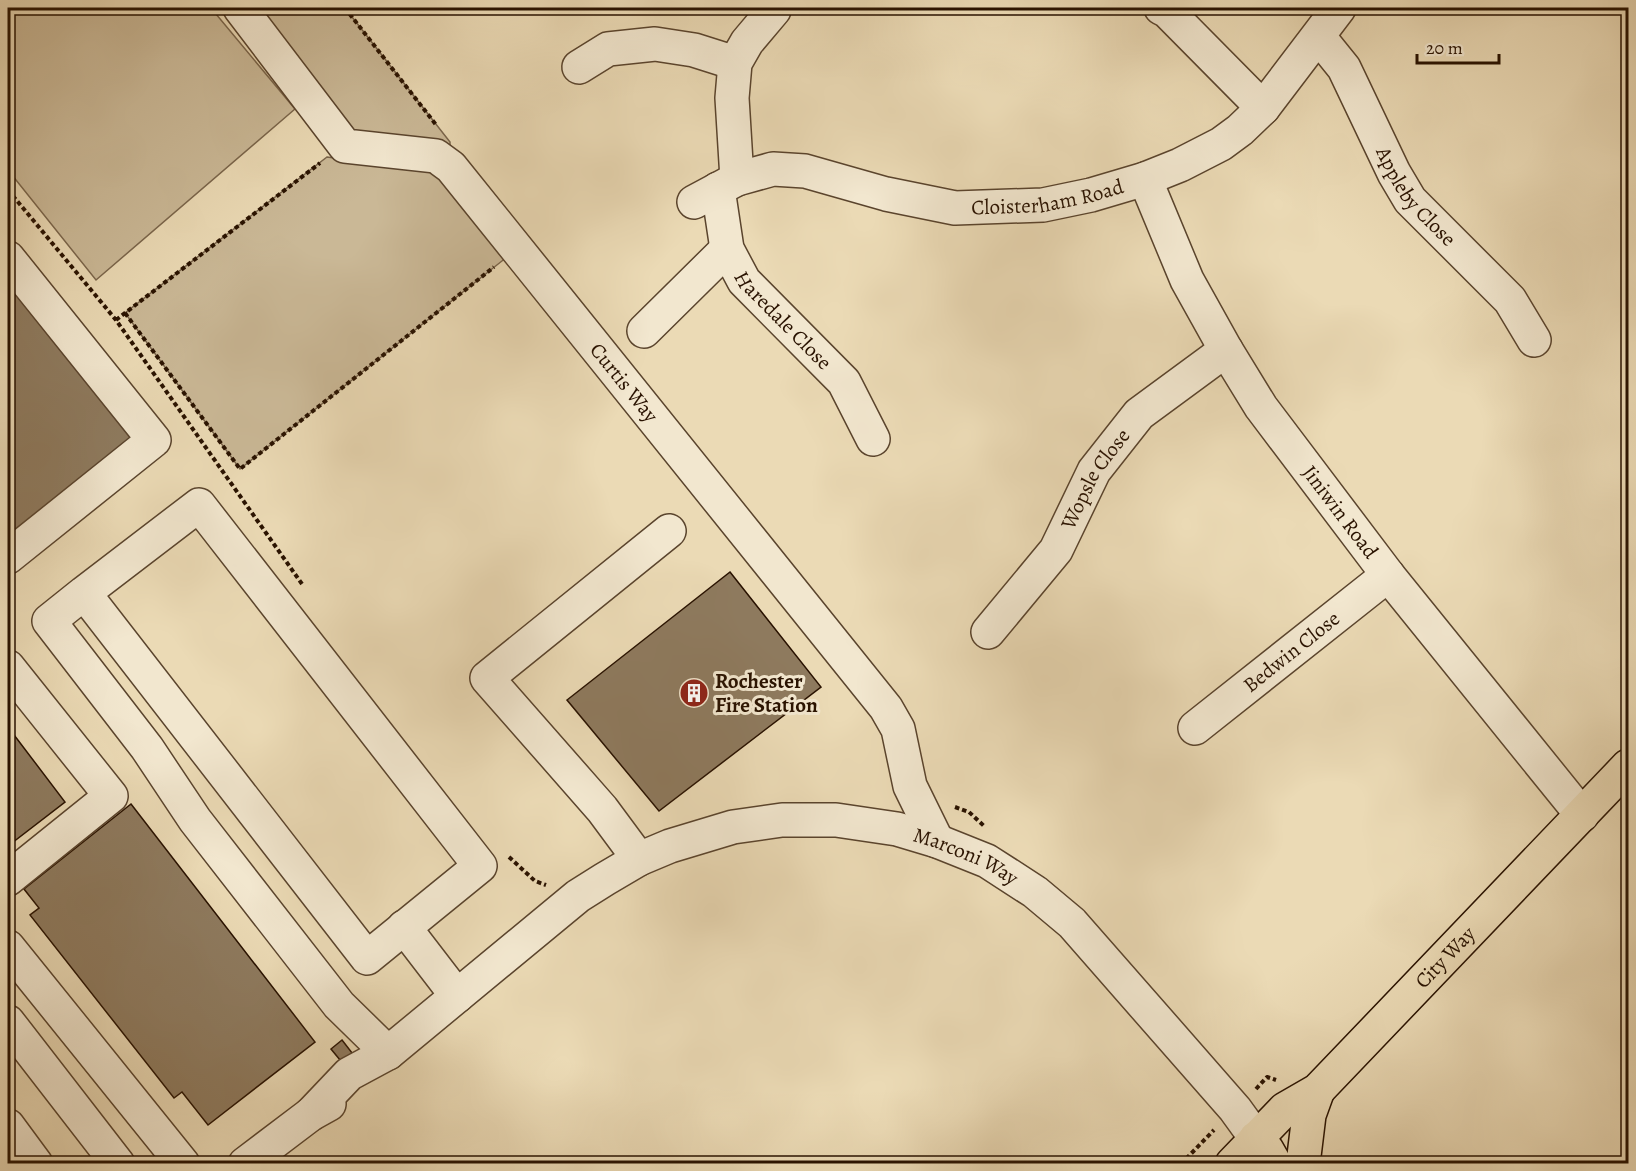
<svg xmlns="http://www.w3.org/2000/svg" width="1636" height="1171" viewBox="0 0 1636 1171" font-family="Alegreya,serif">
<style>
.green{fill:#cab896;stroke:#7a654b;stroke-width:1.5}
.building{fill:#8e7a5e;stroke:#291200;stroke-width:1.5}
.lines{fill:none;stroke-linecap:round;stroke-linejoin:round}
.minor-casing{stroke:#5a442d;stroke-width:36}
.major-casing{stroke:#291200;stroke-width:36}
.path{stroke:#291200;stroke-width:4;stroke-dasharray:4.5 3;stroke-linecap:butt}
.minor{stroke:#f2e7cf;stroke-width:33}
.major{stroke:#ebdab5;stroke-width:33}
.labels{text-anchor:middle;stroke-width:6;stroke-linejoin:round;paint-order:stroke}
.street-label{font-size:21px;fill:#291200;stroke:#f2e7cf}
.poi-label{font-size:21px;font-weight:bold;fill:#291200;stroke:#f2e7cf;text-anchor:start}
</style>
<rect width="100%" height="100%" fill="#ebdab5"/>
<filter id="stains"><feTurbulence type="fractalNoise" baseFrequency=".00333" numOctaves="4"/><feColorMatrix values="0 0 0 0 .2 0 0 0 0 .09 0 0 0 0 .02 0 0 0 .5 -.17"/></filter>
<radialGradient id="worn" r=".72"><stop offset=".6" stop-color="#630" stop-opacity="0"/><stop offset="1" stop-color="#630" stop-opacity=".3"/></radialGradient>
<path class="green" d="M8,8H211L295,109L96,280L8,170Z
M250,8H345L450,142V149L356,138Z
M327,157L439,172L507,257L240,469L125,313Z"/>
<path class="building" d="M8,271L139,442L8,540Z
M730,572L821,687L659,811L567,700Z
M8,727L65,802L8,846Z
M131,804L315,1042L208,1125L182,1092L174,1098L30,915L39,908L24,889Z
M342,1040L356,1058L345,1066L331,1049Z"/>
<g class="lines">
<g class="minor-casing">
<g id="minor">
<path id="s1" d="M240,8L345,146L436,156L451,167L886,708L898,729L910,786L937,841"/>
<path d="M1161,8L1167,11L1263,108"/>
<path id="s2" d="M1319,37L1344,68L1394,173L1410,200L1510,300L1534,340"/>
<path d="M579,67L608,49L655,44L694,50L735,63"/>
<path d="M737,179L732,98L735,63L747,42L774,10"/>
<path id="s3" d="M1145,179L1187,280L1226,350L1261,407L1388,575L1582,815"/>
<path id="s4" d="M718,189L727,249L744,281L844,382L873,439"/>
<path id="s5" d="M694,202L737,179L773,169L805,171L886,194L955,208L1043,205L1091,195L1145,179L1180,165L1221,144L1240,130L1263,108L1339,8"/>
<path d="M8,258L154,440L8,557"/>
<path d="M644,331L727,249"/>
<path d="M84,593L199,505L480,866L367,958L84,593L49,621L147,748L195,820L339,1005L388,1053"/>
<path id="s6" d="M988,632L1056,550L1094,471L1139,414L1226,350"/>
<path d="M8,667L111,796L8,879"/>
<path id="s7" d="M1195,728L1388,575"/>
<path d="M639,859L602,809L487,678L669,531"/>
<path d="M404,927L457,996"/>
<path d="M8,947L183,1164"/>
<path d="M8,1022L118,1164"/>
<path id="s8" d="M311,1114L349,1074L388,1053L578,896L605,879L639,859L670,846L733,827L782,820H836L897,829L937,841L987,861L1035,892L1072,923L1235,1109L1256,1138"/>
<path d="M8,1126L36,1164"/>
<path d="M245,1164L311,1114L329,1104"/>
</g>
</g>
<g class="major-casing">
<g id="major">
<path d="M1256,1138L1267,1150L1275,1164"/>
<path id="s9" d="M1232,1164L1285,1109L1318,1090L1628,766"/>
<path d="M1303,1164L1309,1115L1318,1090"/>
</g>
</g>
<path class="path" d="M345,8L437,126
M8,190L116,320L302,584
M125,313L240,469L494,267
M116,320L320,163
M955,807L969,812L984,826
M509,857L535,881L546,885
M1256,1089L1267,1077L1276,1080
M1181,1164L1214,1130"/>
<use href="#minor" class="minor"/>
<use href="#major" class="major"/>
</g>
<defs>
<g id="building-disc" transform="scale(1.5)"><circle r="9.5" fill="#8f2418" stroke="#f2e7cf"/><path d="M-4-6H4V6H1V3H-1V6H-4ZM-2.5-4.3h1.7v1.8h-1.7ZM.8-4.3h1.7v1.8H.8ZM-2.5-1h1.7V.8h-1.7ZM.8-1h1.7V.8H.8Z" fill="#fff"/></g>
</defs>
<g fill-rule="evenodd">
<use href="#building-disc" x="694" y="693"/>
</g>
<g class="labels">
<g class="street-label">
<text dy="7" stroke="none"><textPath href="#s2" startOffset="188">Appleby Close</textPath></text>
<text dy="7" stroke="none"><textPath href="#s5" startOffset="366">Cloisterham Road</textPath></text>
<text dy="7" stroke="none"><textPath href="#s4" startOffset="152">Haredale Close</textPath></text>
<text dy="7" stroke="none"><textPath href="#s1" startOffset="560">Curtis Way</textPath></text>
<text dy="7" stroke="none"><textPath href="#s6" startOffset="188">Wopsle Close</textPath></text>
<text dy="7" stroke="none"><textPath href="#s3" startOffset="388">Jiniwin Road</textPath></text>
<text dy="7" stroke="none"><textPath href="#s7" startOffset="123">Bedwin Close</textPath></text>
<text dy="7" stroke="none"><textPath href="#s8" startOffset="756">Marconi Way</textPath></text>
<text dy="7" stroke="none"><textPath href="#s9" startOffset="298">City Way</textPath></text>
</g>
<g class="poi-label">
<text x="715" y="688">Rochester<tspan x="715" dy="24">Fire Station</tspan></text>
</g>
</g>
<rect width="1636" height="1171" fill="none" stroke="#ebdab5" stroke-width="30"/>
<rect x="9" y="9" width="1618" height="1153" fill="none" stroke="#291200" stroke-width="3"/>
<rect x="15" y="15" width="1606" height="1141" fill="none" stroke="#291200" stroke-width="1.5"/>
<path d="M1417 54v9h82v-9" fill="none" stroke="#291200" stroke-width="3"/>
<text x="1426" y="54" font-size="18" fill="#291200" stroke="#f2e7cf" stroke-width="4.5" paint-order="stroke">20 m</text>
<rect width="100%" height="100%" filter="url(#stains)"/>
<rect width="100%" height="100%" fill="url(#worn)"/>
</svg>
